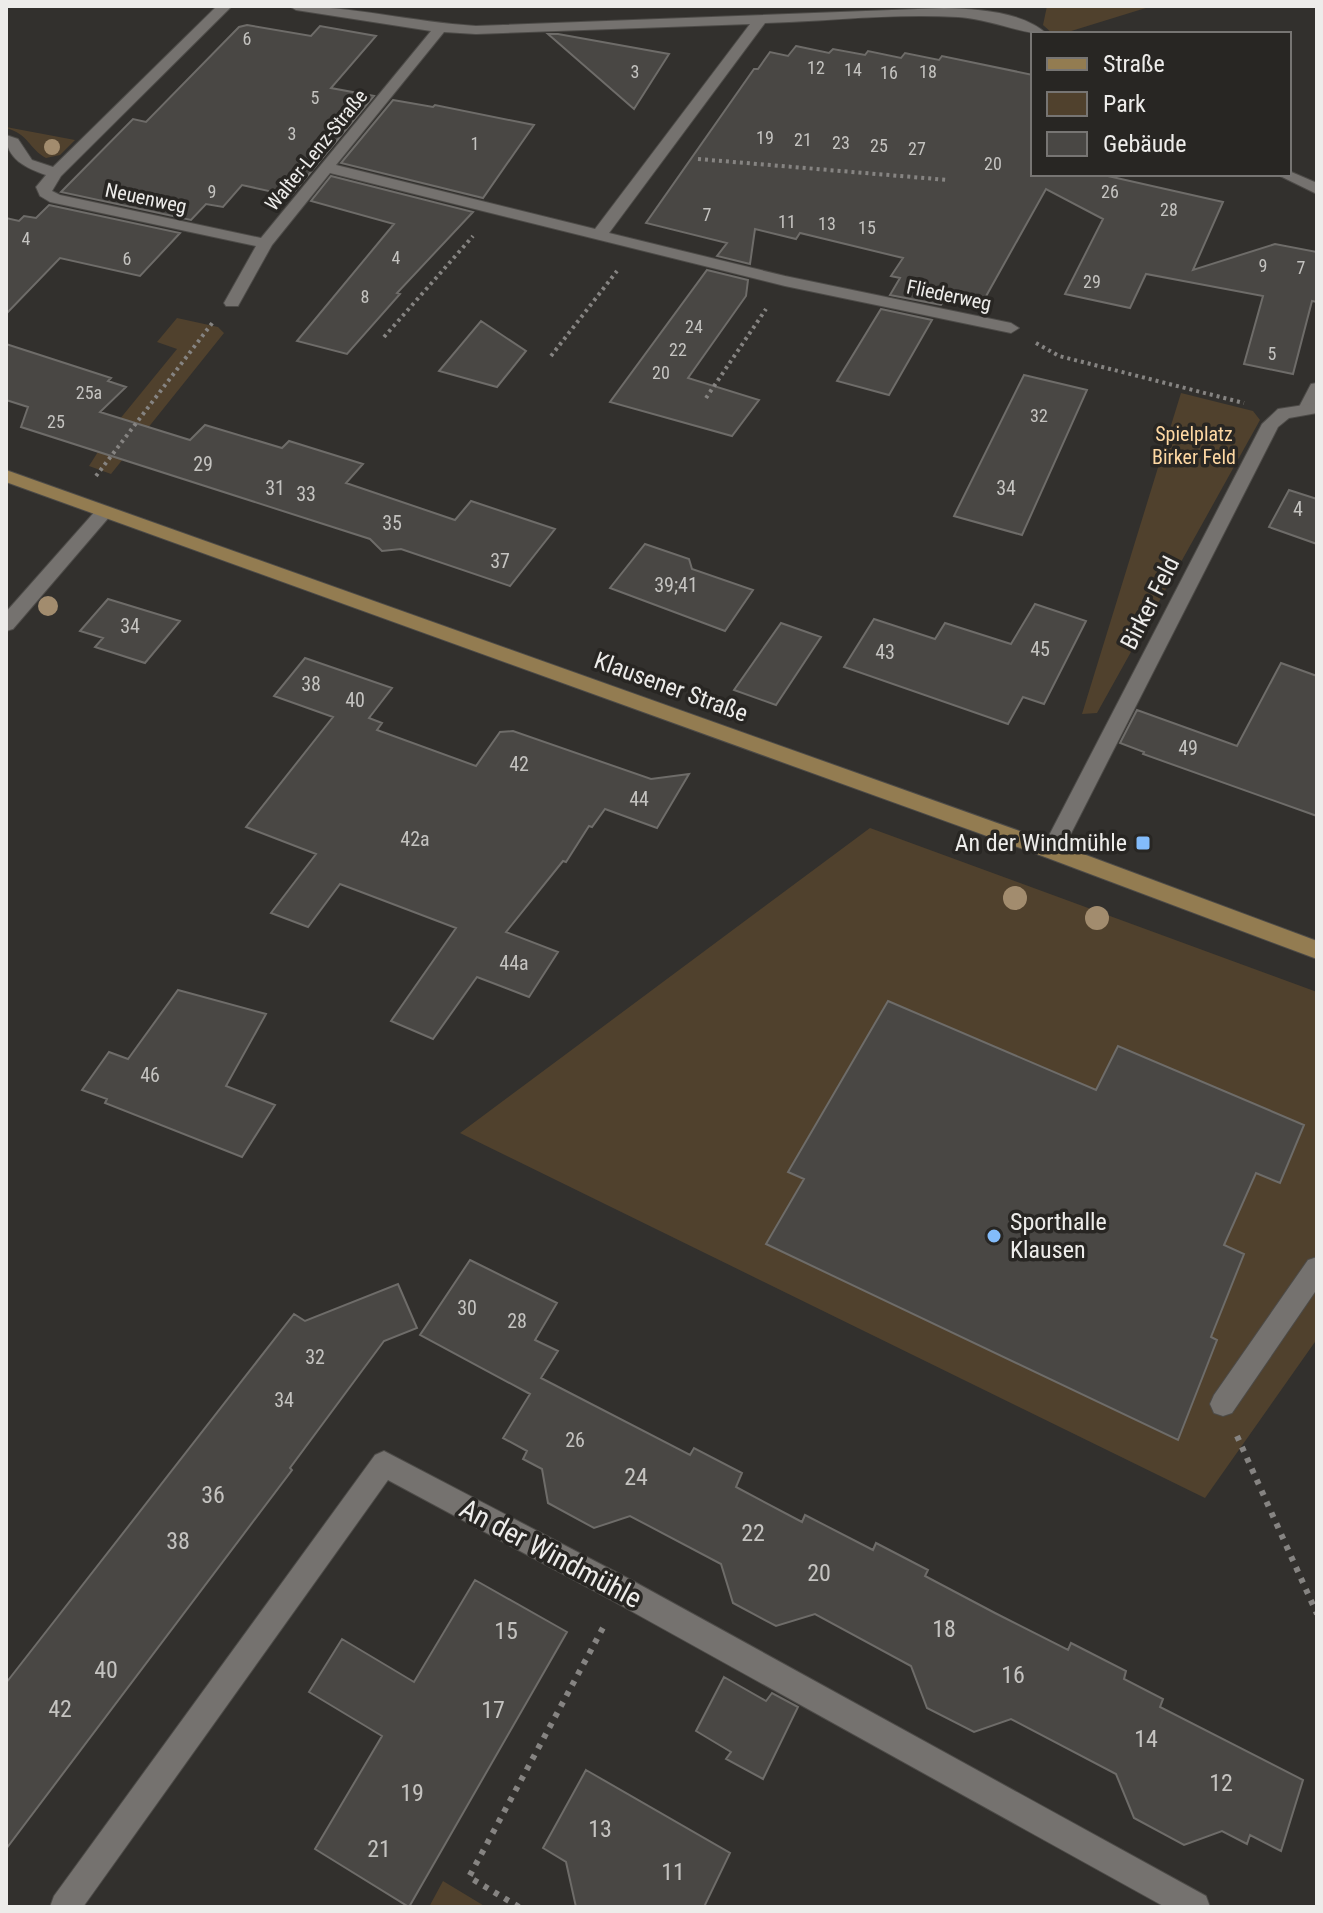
<svg xmlns="http://www.w3.org/2000/svg" width="1323" height="1913" viewBox="0 0 1323 1913" font-family="'Roboto Condensed',sans-serif">
<style>
.green{fill:#50412d}
.building{fill:#494744;stroke:#6e6c69;stroke-width:2}
.lines{fill:none;stroke-linecap:round;stroke-linejoin:round}
.service-casing{stroke:#4d4b48;stroke-width:2}
.minor-casing{stroke:#4d4b48;stroke-width:2}
.secondary-casing{stroke:#4d4b48;stroke-width:2}
.path-far1{stroke:#868482;stroke-width:4;stroke-dasharray:3 4;stroke-linecap:butt}
.path{stroke:#868482;stroke-width:6;stroke-dasharray:5 7;stroke-linecap:butt}
.service{fill:#75726f;fill-rule:evenodd}
.minor{fill:#75726f;fill-rule:evenodd}
.secondary{fill:#937c51;fill-rule:evenodd}
.tree{fill:#a28c6e}
.poi-dot{fill:#83bcfb;stroke:#282623;stroke-width:3}
.labels{text-anchor:middle;stroke-width:7;stroke-linejoin:round;paint-order:stroke}
.far-number-label{font-size:18px;fill:#c4c3c0}
.far-street-label{font-size:20px;fill:#edecea;stroke:#282623}
.far-park-label{font-size:20px;fill:#fed8a3;stroke:#282623}
.number-label{font-size:20px;fill:#c4c3c0}
.street-label{font-size:24px;fill:#edecea;stroke:#282623}
.poi-label{font-size:24px;fill:#edecea;stroke:#282623;text-anchor:end}
.near-number-label{font-size:24px;fill:#c4c3c0}
.near-street-label{font-size:28px;fill:#edecea;stroke:#282623}
</style>
<rect width="100%" height="100%" fill="#32302d"/>
<path class="green" d="M1047,6H1148L1149,7L1068,32L1052,33L1043,25Z
M6,128V127L75,140L60,155L46,158C29,149 29,134 6,128Z
M177,318L218,327L224,333L111,474L89,466L115,425L177,349L157,342Z
M1181,393L1253,411L1260,420L1097,713L1082,714Z
M870,828L1317,992V1339L1205,1498L460,1133Z
M443,1881L486,1907H429Z"/>
<path class="building" d="M247,25L311,36L320,26L376,36L331,88L374,96L291,196L242,185L223,207L206,204L191,220L61,192L133,119L146,122L239,27Z
M548,34H558L669,54L634,109Z
M796,46L829,53L833,49L865,55L868,51L901,58L905,53L939,60L942,56L1033,75V174H1099L1223,202L1193,270L1275,244L1317,252V302L1312,301L1293,374L1244,364L1263,296L1146,274L1130,308L1065,294L1103,219L1046,189L985,298L950,290L941,305L890,295L900,278L891,276L903,258L800,233L796,239L755,229L750,264L717,256L727,243L646,223L754,69H758L770,52L788,56Z
M393,100L433,107L435,105L534,125L483,198L341,163Z
M331,176L473,212L397,293L400,294L347,354L297,341L394,224L311,201Z
M49,205L180,233L140,276L60,258L6,314V218L19,221L24,216L36,218Z
M707,270L748,280L746,296L688,378L759,400L732,436L610,402Z
M881,309L932,320L889,395L837,381Z
M481,321L526,351L497,387L439,371Z
M6,344L111,378L108,381L126,387L100,412L190,440L205,425L282,448L289,441L363,464L346,483L455,520L471,501L555,529L510,586L401,549L382,551L370,539L21,427L28,407L6,400Z
M1024,375L1087,390L1022,535L954,516Z
M1289,490L1317,499V544L1269,527Z
M645,544L689,559L692,569L753,590L725,631L610,588Z
M108,599L180,621L145,663L95,647L103,638L80,631Z
M1035,604L1086,621L1044,704L1023,697L1008,724L844,667L874,619L935,639L945,623L1011,644Z
M781,623L821,637L776,705L734,690Z
M305,658L392,688L369,718L382,723L377,730L476,766L500,732L513,731L651,779L689,774L657,828L605,809L592,827L589,826L566,862L563,861L506,932L558,952L529,997L477,977L433,1039L391,1021L456,928L340,884L308,927L271,913L316,854L246,827L333,717L274,696Z
M1281,663L1317,676V816L1143,754L1144,752L1120,743L1137,710L1237,746Z
M178,990L266,1014L226,1086L275,1105L242,1157L105,1103L107,1099L82,1090L109,1052L128,1059Z
M888,1001L1096,1090L1118,1046L1304,1125L1280,1183L1256,1173L1224,1245L1244,1254L1211,1337L1217,1340L1178,1440L766,1244L804,1179L788,1172Z
M470,1260L557,1303L535,1340L558,1351L541,1378L690,1455L694,1448L742,1473L736,1487L802,1522L805,1515L873,1550L876,1543L928,1570L925,1576L995,1613L1068,1650L1071,1643L1126,1671L1124,1679L1163,1699L1160,1707L1303,1780L1281,1851L1250,1835L1247,1844L1222,1831L1184,1845L1134,1818L1116,1774L1011,1719L974,1732L927,1708L911,1666L815,1614L776,1626L733,1603L721,1564L630,1516L594,1528L548,1503L542,1469L523,1459L527,1451L503,1438L530,1394L420,1335Z
M398,1284L417,1328L384,1341L290,1468L292,1470L6,1849V1683L294,1314L305,1321Z
M475,1580L567,1632L409,1907L315,1849L382,1736L309,1692L342,1639L414,1682Z
M724,1677L766,1701L772,1693L798,1707L763,1779L726,1759L731,1752L696,1731Z
M586,1770L730,1853L704,1907H576L566,1862L543,1848Z"/>
<g class="lines">
<g class="service-casing">
<path id="service" d="M1317,383V406L1314,411H1302L1299,407L1311,384Z
M1317,1257V1289L1232,1413L1223,1416L1214,1413L1210,1404L1214,1395L1308,1260Z"/>
</g>
<g class="minor-casing">
<path id="minor" d="M217,6H232L61,176L52,191L60,195L261,238L431,31L296,10L289,6C352,6 413,22 476,26L944,8C976,9 1022,11 1047,34C1020,34 991,19 958,17C894,13 829,21 765,23L609,233L785,276L1011,323L1019,328L1011,333L785,286L330,173L272,245L238,306H226L224,303L256,246L50,202L40,196L36,187L46,175C26,168 6,159 6,135L18,139L32,160L53,167ZM750,24L595,229L336,165L444,32L476,34Z
M1289,171L1317,183V194L1276,174H1289Z
M1317,403V413L1289,418L1278,427L1059,857H1045L1041,851L1262,424L1278,409Z
M104,506L110,508L113,512L110,516L13,629L6,631V612L98,508Z
M384,1451L633,1581L1206,1896L1210,1907H1165L613,1601L388,1480L83,1907H50L54,1896L375,1455Z"/>
</g>
<g class="secondary-casing">
<path id="secondary" d="M6,470L1059,845L1317,941V959L1045,857L6,482Z"/>
</g>
<path class="path-far1" d="M698,159L948,180
M384,337L473,236
M1036,343L1059,356L1244,403
M551,356L617,271
M706,398L766,309
M96,476L213,322"/>
<path class="path" d="M1237,1436L1317,1614
M519,1907L469,1877L605,1624"/>
<use href="#service" class="service"/>
<use href="#minor" class="minor"/>
<use href="#secondary" class="secondary"/>
</g>
<g class="tree">
<circle cx="52" cy="147" r="8"/>
<circle cx="48" cy="606" r="10"/>
<circle cx="1015" cy="898" r="12"/>
<circle cx="1097" cy="918" r="12"/>
</g>
<g class="poi-dot">
<rect x="1135" y="835" width="16" height="16" rx="4"/>
<circle cx="994" cy="1236" r="8"/>
</g>
<g class="labels">
<g class="far-number-label">
<text x="247" y="45">6</text>
<text x="816" y="74">12</text>
<text x="853" y="76">14</text>
<text x="635" y="78">3</text>
<text x="928" y="78">18</text>
<text x="889" y="79">16</text>
<text x="315" y="104">5</text>
<text x="292" y="140">3</text>
<text x="765" y="144">19</text>
<text x="803" y="146">21</text>
<text x="841" y="149">23</text>
<text x="475" y="150">1</text>
<text x="879" y="152">25</text>
<text x="917" y="155">27</text>
<text x="993" y="170">20</text>
<text x="212" y="198">9</text>
<text x="1110" y="198">26</text>
<text x="1169" y="216">28</text>
<text x="707" y="221">7</text>
<text x="787" y="228">11</text>
<text x="827" y="230">13</text>
<text x="867" y="234">15</text>
<text x="26" y="245">4</text>
<text x="396" y="264">4</text>
<text x="127" y="265">6</text>
<text x="1263" y="272">9</text>
<text x="1301" y="274">7</text>
<text x="1092" y="288">29</text>
<text x="365" y="303">8</text>
<text x="694" y="333">24</text>
<text x="678" y="356">22</text>
<text x="1272" y="360">5</text>
<text x="661" y="379">20</text>
<text x="89" y="399">25a</text>
<text x="1039" y="422">32</text>
<text x="56" y="428">25</text>
</g>
<g class="far-street-label">
<text transform="translate(316 150) rotate(-51)" y="7">Walter-Lenz-Straße</text>
<text transform="translate(146 198) rotate(12)" y="7">Neuenweg</text>
<text transform="translate(949 295) rotate(12)" y="7">Fliederweg</text>
</g>
<g class="far-park-label">
<text x="1194" y="441">Spielplatz<tspan x="1194" dy="23">Birker Feld</tspan></text>
</g>
<g class="number-label">
<text x="203" y="471">29</text>
<text x="275" y="495">31</text>
<text x="1006" y="495">34</text>
<text x="306" y="501">33</text>
<text x="1298" y="516">4</text>
<text x="392" y="530">35</text>
<text x="500" y="568">37</text>
<text x="676" y="592">39;41</text>
<text x="130" y="633">34</text>
<text x="1040" y="656">45</text>
<text x="885" y="659">43</text>
<text x="311" y="691">38</text>
<text x="355" y="707">40</text>
<text x="1188" y="755">49</text>
<text x="519" y="771">42</text>
<text x="639" y="806">44</text>
<text x="415" y="846">42a</text>
<text x="514" y="970">44a</text>
<text x="150" y="1082">46</text>
<text x="467" y="1315">30</text>
<text x="517" y="1328">28</text>
<text x="315" y="1364">32</text>
<text x="284" y="1407">34</text>
<text x="575" y="1447">26</text>
</g>
<g class="street-label">
<text transform="translate(1150 603) rotate(-63)" y="8">Birker Feld</text>
<text transform="translate(671 687) rotate(20)" y="8">Klausener Straße</text>
</g>
<g class="poi-label">
<text x="1127" y="851">An der Windmühle</text>
<text x="1010" y="1230" text-anchor="start">Sporthalle<tspan x="1010" dy="28">Klausen</tspan></text>
</g>
<g class="near-number-label">
<text x="636" y="1485">24</text>
<text x="213" y="1503">36</text>
<text x="753" y="1541">22</text>
<text x="178" y="1549">38</text>
<text x="819" y="1581">20</text>
<text x="944" y="1637">18</text>
<text x="506" y="1639">15</text>
<text x="106" y="1678">40</text>
<text x="1013" y="1683">16</text>
<text x="60" y="1717">42</text>
<text x="493" y="1718">17</text>
<text x="1146" y="1747">14</text>
<text x="1221" y="1791">12</text>
<text x="412" y="1801">19</text>
<text x="600" y="1837">13</text>
<text x="379" y="1857">21</text>
<text x="673" y="1880">11</text>
</g>
<g class="near-street-label">
<text transform="translate(551 1553) rotate(28)" y="10">An der Windmühle</text>
</g>
</g>
<rect width="1323" height="1913" fill="none" stroke="#edecea" stroke-width="16"/>
<rect x="1031" y="32" width="260" height="144" fill="#282623" stroke="#777573" stroke-width="2"/>
<rect x="1047" y="58" width="40" height="12" fill="#937c51" stroke="#777573" stroke-width="2"/>
<text x="1103" y="72" font-size="24" fill="#edecea">Straße</text>
<rect x="1047" y="92" width="40" height="24" fill="#50412d" stroke="#777573" stroke-width="2"/>
<text x="1103" y="112" font-size="24" fill="#edecea">Park</text>
<rect x="1047" y="132" width="40" height="24" fill="#494744" stroke="#777573" stroke-width="2"/>
<text x="1103" y="152" font-size="24" fill="#edecea">Gebäude</text>
</svg>
